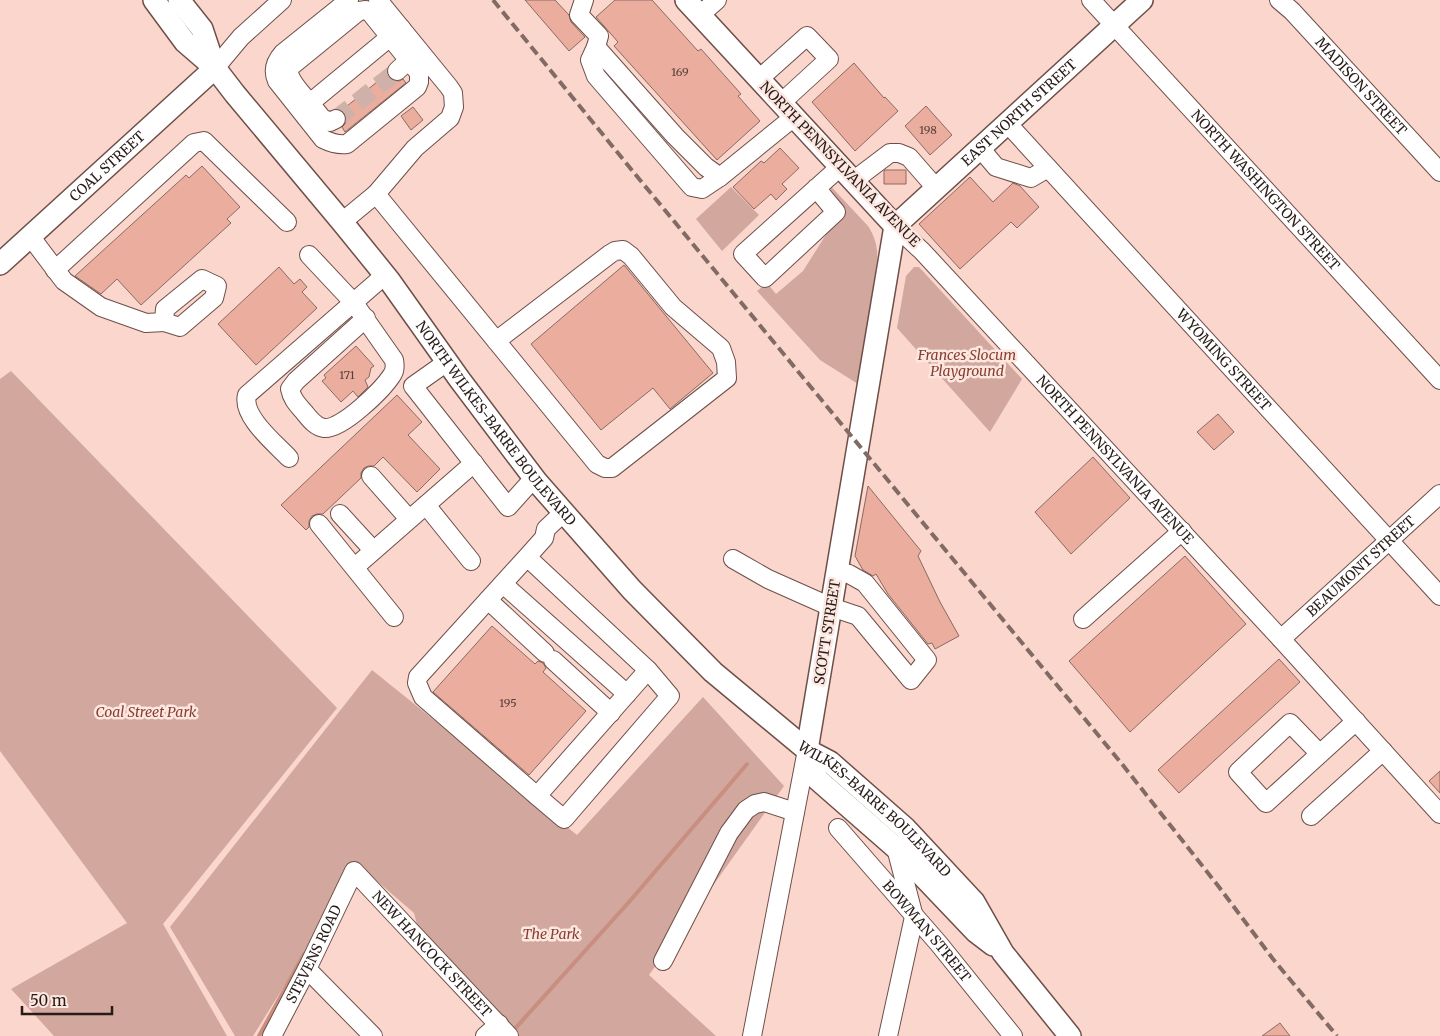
<svg xmlns="http://www.w3.org/2000/svg" width="1440" height="1036" viewBox="0 0 1440 1036" font-family="Merriweather,serif">
<style>
.green{fill:#d1a79e}
.lines{fill:none;stroke-linecap:round;stroke-linejoin:round}
.stream{stroke:#c98e80;stroke-width:4}
.building{fill:#eaad9e;stroke:#8a6a63}
.minor-tunnel{stroke:#d0b1a9;stroke-width:18;stroke-dasharray:18 9;stroke-linecap:butt}
.minor-casing{stroke:#6e4f48;stroke-width:20}
.major-casing{stroke:#6e4f48;stroke-width:24}
.minor{stroke:#fff;stroke-width:18}
.major{stroke:#fff;stroke-width:21}
.rail{stroke:#826b65;stroke-width:4;stroke-dasharray:10 5;stroke-linecap:butt}
.labels{text-anchor:middle;stroke-width:5;stroke-linejoin:round;paint-order:stroke}
.number-label{font-size:11px;fill:#58403a}
.street-label{font-size:14px;fill:#281b18;stroke:#fde7e1}
.park-label{font-size:14px;font-style:italic;fill:#883e2e;stroke:#fde7e1}
</style>
<rect width="100%" height="100%" fill="#fad6cd"/>
<path class="green" d="M824,179L868,226C875,237 878,247 877,260L858,384L820,360L757,291L767,283L776,294L803,271L843,208Z
M731,187L759,215L722,251L696,219Z
M914,267H919L1022,379L990,432L897,328L906,276Z
M11,371L337,708L163,924L227,1036H54L11,989L127,923L0,751V379Z
M372,670L577,835L703,697L784,786L649,975L716,1036H506L422,944L414,913L363,869L346,887L253,1036H235L170,927Z"/>
<g class="lines">
<path class="stream" d="M512,1032L629,902L747,764
M259,1036L304,954L307,957"/>
</g>
<path class="building" d="M525,0H555L569,15L571,22L585,37L569,51Z
M615,0H652L698,51L701,49L741,94L738,96L760,121L717,160L614,46L618,42L596,17Z
M854,63L884,98L885,97L898,111L855,151L812,102Z
M387,74L390,78L393,81H399L403,79L406,83L345,132L342,127L345,124L347,119L345,114L342,110Z
M926,106L952,135L930,155L905,126Z
M413,107L423,120L411,130L401,116Z
M780,148L799,168L782,184L787,189L776,200L771,194L754,209L733,187L761,161L764,163Z
M202,166L240,207L227,219L231,223L141,305L117,279L101,294L75,276L186,175L189,178Z
M885,170H906V184H884V171Z
M970,177L993,202L1013,183L1020,186L1039,207L1017,228L1011,222L960,269L919,224Z
M624,265L713,373L670,409L653,388L601,430L531,344Z
M279,267L294,284L300,279L307,287L302,292L317,308L256,365L218,324Z
M356,346L374,366L371,368L369,377L365,380L368,387L358,397L353,391L341,402L322,381L326,378L324,375Z
M397,395L422,422L408,435L440,469L417,492L383,457L374,466H368L364,468L361,473V478L323,514H317L312,516L309,521V527L306,530L281,505Z
M1218,414L1234,432L1214,450L1197,432Z
M1093,457L1130,498L1071,554L1035,512Z
M868,486L921,551L918,556L940,602L959,636L935,649L932,643L928,644L888,594L876,574L873,576L863,570L855,556Z
M1185,556L1246,624L1130,732L1069,661Z
M492,626L535,664L538,661L543,663L546,668L543,672L586,711L529,775L433,692Z
M1279,659L1300,682L1179,793L1158,770Z
M1440,771V793L1429,781Z
M1280,1023L1290,1036H1262Z"/>
<g class="lines">
<path class="minor-tunnel" d="M336,119L397,71"/>
<g class="minor-casing">
<g id="minor">
<path d="M349,0L283,53C275,62 272,70 277,81L323,139C331,143 338,145 347,144L417,87L419,82V73L369,11L366,10L359,11L289,68C287,79 303,95 310,103L390,37L401,28"/>
<path d="M584,0L579,15L599,36L596,47L590,60L596,76L692,187L702,189L720,177L794,117"/>
<path id="s1" d="M1091,0L1440,380"/>
<path id="s2" d="M1279,0L1292,11L1440,172"/>
<path d="M700,15L717,0"/>
<path d="M596,47L675,136L706,167L720,177"/>
<path d="M215,68L241,37L282,0"/>
<path d="M397,71L409,60"/>
<path d="M759,79L807,36L829,59L781,103"/>
<path d="M310,103L322,118L330,122L336,119"/>
<path id="s3" d="M1007,123L1440,596"/>
<path d="M980,148L996,167L1031,178L1048,168"/>
<path d="M853,181L890,153H899L909,157L936,188"/>
<path d="M816,188L836,212L765,278L743,254L840,167"/>
<path d="M376,194L415,148L450,118L454,107L453,93L449,87L378,0"/>
<path d="M342,222L376,194L597,464L605,468H612L727,378L726,362L721,348L673,307L631,256L623,250L615,251L610,254L496,341"/>
<path id="s4" d="M895,226L922,251L1281,639L1440,814"/>
<path d="M30,236L64,281L101,307L146,323L164,322"/>
<path d="M309,255L354,303L394,360C395,365 395,371 392,375C383,389 342,430 324,428C315,427 309,418 304,412C297,404 292,399 290,389L296,381L366,318"/>
<path d="M55,270L194,143L204,141L287,222"/>
<path d="M202,279L217,286L214,298L180,327L164,322L165,309Z"/>
<path d="M447,362L413,386L508,507L534,478"/>
<path d="M289,458C276,444 241,416 247,395L385,275"/>
<path d="M371,476L409,519"/>
<path d="M426,505L471,561"/>
<path d="M340,514L373,550"/>
<path d="M319,524L394,617"/>
<path d="M527,557L648,670L537,796L423,697L417,683L418,677L527,557L544,538L546,529L564,512"/>
<path d="M733,559L768,579L831,607L858,616L911,680L927,660L865,583L849,574L837,571"/>
<path d="M355,567L474,463"/>
<path d="M503,584L627,694"/>
<path d="M488,600L545,653"/>
<path d="M1083,619L1182,531"/>
<path id="s5" d="M1281,639L1440,494"/>
<path d="M553,660L611,713"/>
<path d="M1320,754L1290,723L1238,772L1266,803L1356,721"/>
<path d="M537,796L564,819L670,696L648,670"/>
<path d="M1311,816L1383,751"/>
<path id="s6" d="M838,828L939,944L1013,1036"/>
<path d="M663,961L729,833L746,810L755,804L764,802L795,812"/>
<path d="M307,969L373,1036"/>
<path id="s7" d="M272,1036L307,969L354,871L509,1036"/>
<path d="M485,1036L499,1024"/>
<path d="M752,1036L807,750"/>
<path d="M888,1036L914,917L896,848"/>
</g>
</g>
<g class="major-casing">
<g id="major">
<path id="s8" d="M154,0L185,42L215,68L235,94L342,222L389,280L460,380L537,482L632,590L713,672L807,750L830,762L905,828L974,902L1003,953L1070,1036"/>
<path d="M179,0L202,29L215,68"/>
<path d="M686,0L895,226"/>
<path d="M895,226L807,750L817,779L896,848L976,932L993,945"/>
<path id="s9" d="M895,226L1142,0"/>
<path id="s10" d="M0,264L215,68"/>
</g>
</g>
<use href="#minor" class="minor"/>
<use href="#major" class="major"/>
<path class="rail" d="M493,0L640,180L1122,764L1219,887L1273,959L1337,1036"/>
</g>
<g class="labels">
<g class="number-label">
<text x="680" y="76">169</text>
<text x="928" y="134">198</text>
<text x="347" y="379">171</text>
<text x="508" y="707">195</text>
</g>
<g class="street-label">
<text dy="5" stroke="none"><textPath href="#s2" startOffset="119">MADISON STREET</textPath></text>
<text dy="5" stroke="none"><textPath href="#s9" startOffset="168">EAST NORTH STREET</textPath></text>
<text transform="translate(840 164) rotate(46)" y="5">NORTH PENNSYLVANIA AVENUE</text>
<text dy="5" stroke="none"><textPath href="#s10" startOffset="145">COAL STREET</textPath></text>
<text dy="5" stroke="none"><textPath href="#s1" startOffset="258">NORTH WASHINGTON STREET</textPath></text>
<text dy="5" stroke="none"><textPath href="#s3" startOffset="321">WYOMING STREET</textPath></text>
<text dy="5" stroke="none"><textPath href="#s8" startOffset="545">NORTH WILKES-BARRE BOULEVARD</textPath></text>
<text dy="5" stroke="none"><textPath href="#s4" startOffset="321">NORTH PENNSYLVANIA AVENUE</textPath></text>
<text dy="5" stroke="none"><textPath href="#s5" startOffset="108">BEAUMONT STREET</textPath></text>
<text transform="translate(827 632) rotate(-81)" y="5">SCOTT STREET</text>
<text dy="5" stroke="none"><textPath href="#s8" startOffset="1088">WILKES-BARRE BOULEVARD</textPath></text>
<text dy="5" stroke="none"><textPath href="#s6" startOffset="136">BOWMAN STREET</textPath></text>
<text dy="5" stroke="none"><textPath href="#s7" startOffset="298">NEW HANCOCK STREET</textPath></text>
<text dy="5" stroke="none"><textPath href="#s7" startOffset="92">STEVENS ROAD</textPath></text>
</g>
<g class="park-label">
<text x="967" y="360">Frances Slocum<tspan x="967" dy="16">Playground</tspan></text>
<text x="146" y="717">Coal Street Park</text>
<text x="551" y="939">The Park</text>
</g>
</g>
<path d="M22 1006v8h90v-8" fill="none" stroke="#281b18" stroke-width="2.5"/>
<text x="30" y="1006" font-size="15" fill="#281b18" stroke="#fde7e1" stroke-width="4" paint-order="stroke">50 m</text>
</svg>
